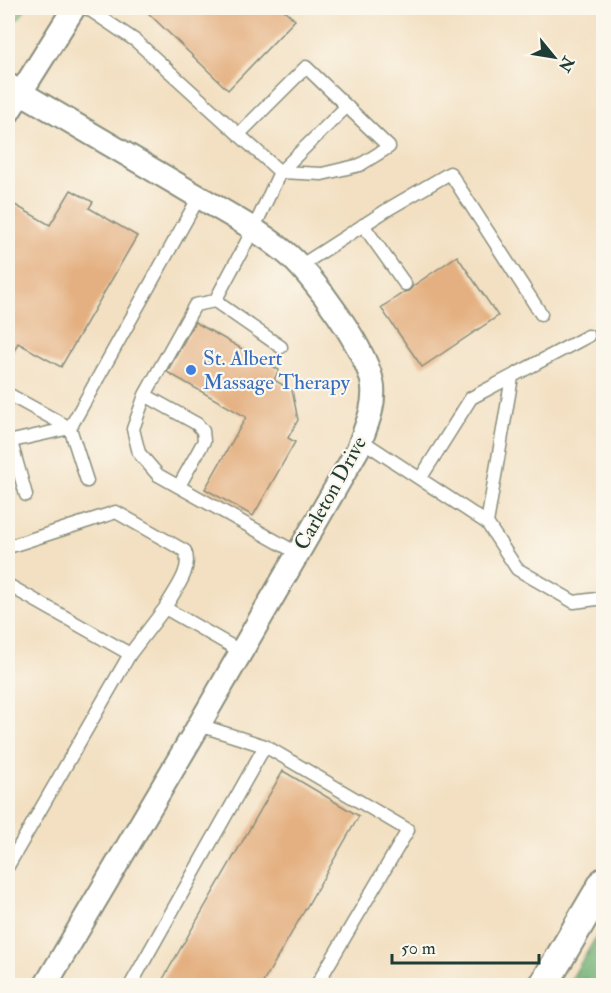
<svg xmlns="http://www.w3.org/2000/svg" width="611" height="993" viewBox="0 0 611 993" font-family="'IM FELL Double Pica',serif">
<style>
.green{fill:url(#green-dots);stroke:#54855c;stroke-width:1.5}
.forest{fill:url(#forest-firs);stroke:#477653;stroke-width:1.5}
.building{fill:#e4b081}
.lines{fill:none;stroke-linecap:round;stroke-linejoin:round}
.service-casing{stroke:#898e7b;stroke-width:15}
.minor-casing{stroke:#898e7b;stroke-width:26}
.tertiary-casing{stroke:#898e7b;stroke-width:32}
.service{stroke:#fff;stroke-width:12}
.minor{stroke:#fff;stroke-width:22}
.tertiary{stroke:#fff;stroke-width:28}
.shop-dot{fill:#3f7fe0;stroke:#fbf7ec;stroke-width:2}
.labels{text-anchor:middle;stroke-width:4.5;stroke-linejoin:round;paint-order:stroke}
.shop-label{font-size:21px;fill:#366cbe;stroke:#fbf7ec;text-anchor:start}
.street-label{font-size:21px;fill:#1f3d34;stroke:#fbf7ec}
</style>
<defs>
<pattern id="green-dots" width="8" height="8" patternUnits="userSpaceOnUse" patternTransform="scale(1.5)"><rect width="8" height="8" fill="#8acd85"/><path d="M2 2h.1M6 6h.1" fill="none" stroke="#70a86e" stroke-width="1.8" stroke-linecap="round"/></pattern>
<pattern id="forest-firs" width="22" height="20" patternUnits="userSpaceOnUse" patternTransform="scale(1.5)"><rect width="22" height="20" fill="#6fb072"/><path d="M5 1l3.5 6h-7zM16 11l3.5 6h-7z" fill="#5b905e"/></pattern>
</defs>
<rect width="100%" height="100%" fill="#fbf7ec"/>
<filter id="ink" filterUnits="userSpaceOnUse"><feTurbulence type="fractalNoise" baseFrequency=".0167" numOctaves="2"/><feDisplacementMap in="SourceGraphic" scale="12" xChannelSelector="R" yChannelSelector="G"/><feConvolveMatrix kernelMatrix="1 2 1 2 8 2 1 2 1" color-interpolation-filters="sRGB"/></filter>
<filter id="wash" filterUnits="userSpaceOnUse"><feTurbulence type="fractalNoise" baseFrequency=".008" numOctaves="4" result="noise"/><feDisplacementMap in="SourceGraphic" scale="24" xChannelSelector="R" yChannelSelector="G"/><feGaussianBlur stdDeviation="1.35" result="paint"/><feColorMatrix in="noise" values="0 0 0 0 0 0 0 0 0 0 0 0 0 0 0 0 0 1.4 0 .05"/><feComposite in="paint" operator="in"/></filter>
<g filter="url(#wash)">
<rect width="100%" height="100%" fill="#f3e0c2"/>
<path class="green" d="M8,8H26L18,19L8,22Z"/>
<path class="forest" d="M603,925V985H568Z"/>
<g id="blocks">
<path class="building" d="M143,8H282L295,20L228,90Z
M71,190L93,202L89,208L137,236L61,367L18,343L8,362V201L50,225Z
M457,256L498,316L422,367L381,308L404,292L409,291L413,286Z
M195,322L279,370L274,380L292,390L298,420L288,438L295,442L253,516L205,489L246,417L167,372Z
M283,771L359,816L261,986H159Z"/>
</g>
</g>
<g filter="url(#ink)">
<use href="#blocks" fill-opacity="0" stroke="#898e7b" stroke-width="1.5"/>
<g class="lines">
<g class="service-casing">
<path id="service" d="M87,8L136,41L280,172L322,174L360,165L389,147L306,67L239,134
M363,225L405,284
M300,266L390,208L450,173L541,314
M215,301L195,305L145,395L133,429L139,453L158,475L297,553
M281,347L215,301L253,230L280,172L347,106
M8,394L70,428L87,481
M145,395L197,424L203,431L204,441L179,486
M361,440L487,523L517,569L574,602L604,598
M8,442L70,428L199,197
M11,442L26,495
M420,479L471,398L588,336
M487,523L512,377
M8,547L116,512L185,551C193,570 174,591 165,608
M8,585L130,654
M199,725L265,746L408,830L316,986
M8,866L130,654L165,608L240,651
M130,986L265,746"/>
</g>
<g class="minor-casing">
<path id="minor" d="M8,85C64,118 120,151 177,184C213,206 252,225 285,252C312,273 370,354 373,387C375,409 365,428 358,449L199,725L45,986
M8,113L74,8"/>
</g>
<g class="tertiary-casing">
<path id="tertiary" d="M543,986L604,882"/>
</g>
<use href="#service" class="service"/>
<use href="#minor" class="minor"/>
<use href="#tertiary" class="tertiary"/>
</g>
</g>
<circle class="shop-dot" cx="191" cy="370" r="6"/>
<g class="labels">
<g class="shop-label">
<text x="203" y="365">St. Albert<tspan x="203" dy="24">Massage Therapy</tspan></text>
</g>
<g class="street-label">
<text transform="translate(330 493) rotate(-61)" y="7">Carleton Drive</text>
</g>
</g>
<rect width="611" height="993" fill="none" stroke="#fbf7ec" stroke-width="30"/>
<g transform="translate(554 57) rotate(120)" stroke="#fbf7ec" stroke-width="4.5" paint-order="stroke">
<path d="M0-4.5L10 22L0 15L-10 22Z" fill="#1f3d34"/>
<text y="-9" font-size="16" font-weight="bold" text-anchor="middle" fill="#1f3d34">N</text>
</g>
<path d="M392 954v9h147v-9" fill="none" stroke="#1f3d34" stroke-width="3"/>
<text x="401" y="954" font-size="18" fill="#1f3d34" stroke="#fbf7ec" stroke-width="4.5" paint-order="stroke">50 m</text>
</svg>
